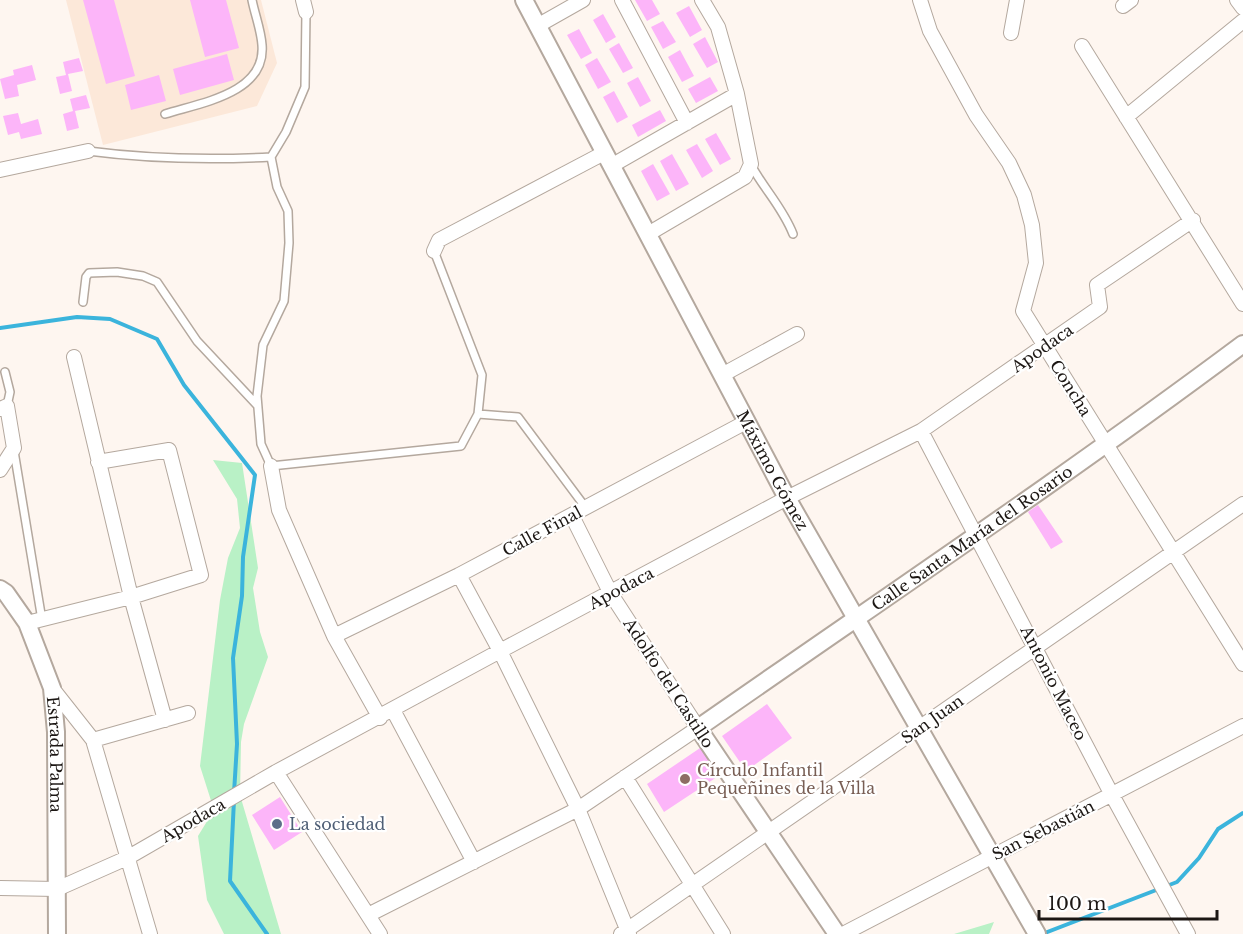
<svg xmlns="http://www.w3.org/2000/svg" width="1243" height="934" viewBox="0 0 1243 934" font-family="'Libre Baskerville',serif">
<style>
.built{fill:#fce8d9}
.green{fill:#b9f1c6}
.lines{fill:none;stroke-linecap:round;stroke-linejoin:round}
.stream{stroke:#3bb4dc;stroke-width:4}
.building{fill:#fcb5f9}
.service-casing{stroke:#b4a89e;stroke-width:10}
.minor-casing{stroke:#b4a89e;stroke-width:16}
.tertiary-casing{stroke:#b4a89e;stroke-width:20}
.service{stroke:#fff;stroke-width:7}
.minor{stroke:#fff;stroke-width:14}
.tertiary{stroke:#fff;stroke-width:16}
.education-dot{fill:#8d6e63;stroke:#fff;stroke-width:2}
.service-dot{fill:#5c6f8a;stroke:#fff;stroke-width:2}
.labels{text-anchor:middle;stroke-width:4.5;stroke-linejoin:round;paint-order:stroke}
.street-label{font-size:16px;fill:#1c1714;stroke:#fff}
.education-label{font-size:16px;fill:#785e54;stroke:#fff;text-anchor:start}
.service-label{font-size:16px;fill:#4e5e75;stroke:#fff;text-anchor:start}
</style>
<rect width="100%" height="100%" fill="#fef6f0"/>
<path class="built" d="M66,0H261L277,63L257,106L103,145Z"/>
<path class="green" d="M213,460L242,463L258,568L253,588L260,632L268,657L244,724L241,742L240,795L281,934H224L207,900L198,836L214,810L200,766L220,600L228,558L240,528L237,499Z
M994,922L989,934H954Z"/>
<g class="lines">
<path class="stream" d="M0,328L77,317L110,319L157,339L184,385L255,475L243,557L242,596L233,658L237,744L234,793
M234,800L230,881L267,934
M1042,934L1177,882L1199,858L1218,829L1243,813"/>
</g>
<path class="building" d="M83,0H114L135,76L106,84Z
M190,0H226L239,48L205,57Z
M635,0H652L660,14L647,21Z
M689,6L702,30L690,37L676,13Z
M603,14L616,37L606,43L593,20Z
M663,21L676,42L663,49L651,27Z
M579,29L592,53L581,59L567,35Z
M705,37L718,62L707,68L693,44Z
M619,43L633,68L623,73L609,49Z
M680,50L694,76L682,82L668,57Z
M227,54L234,80L180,95L173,69Z
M79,58L83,71L68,74L72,91L60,94L56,77L66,75L63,62Z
M597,58L611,82L598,89L585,65Z
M32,65L36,80L17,85L19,96L5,99L0,79L14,75L13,70Z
M159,75L166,101L131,110L125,85Z
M638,77L651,101L640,107L627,83Z
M710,77L718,91L696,103L688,89Z
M614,91L628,117L617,123L603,97Z
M86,95L90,108L75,111L79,128L67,131L63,114L73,111L70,99Z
M660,110L666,121L638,137L632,125Z
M18,113L21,124L38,119L42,134L21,139L19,132L8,135L3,116Z
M716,133L731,159L720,165L705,139Z
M697,144L713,171L702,178L686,150Z
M672,154L689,184L676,191L660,161Z
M653,164L670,194L657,201L641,171Z
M1038,505L1063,542L1051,549L1028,512Z
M767,704L792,738L746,771L722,736Z
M703,746L723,773L664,812L647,784Z
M280,797L302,832L274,850L252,815Z"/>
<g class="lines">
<g class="service-casing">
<path id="service" d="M306,12L305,87L286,132L271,157L277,187L288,211L289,243L284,301L263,345L257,396L261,444L271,466L461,446L478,414L482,375L434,251
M165,114C199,103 266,94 262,45C261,30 255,15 252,0
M88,151C149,159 209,160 271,157
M751,165C764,189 783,208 793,234
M83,302L86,277L89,273L117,272L143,276L157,282L197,341L257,405
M5,372L10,392L7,406
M478,414L518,417L586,508
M14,451L42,620"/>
</g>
<g class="minor-casing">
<path id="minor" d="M303,0L306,12
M622,0L687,123
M920,0L930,31L976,115L1009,163L1024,195L1032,225L1036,263L1023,311L1243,664
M1237,0L1243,8
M1123,6L1131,0
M537,26L583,0
M1011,33L1017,0
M1082,46L1243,304
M1126,117L1243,21
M611,166L737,94
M0,170L88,151
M648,234L745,177L751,164L737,94L718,27L702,0
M434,251L439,240L604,153
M74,357L131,597L165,720
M722,375L797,334
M0,409L7,406L14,448L0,470
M921,431L1112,795L1188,934
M271,466L279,510L334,636L380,718
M459,575L500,651L578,809L629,934
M27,623L131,597L201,575L169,450L98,462
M334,636L459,575L746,422
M52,688L93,740L150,934
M393,710L474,862
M93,740L188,713
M276,772L380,934
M625,777L723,934
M0,888L57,889L127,858L276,772L500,651L787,498L921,431L1100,307L1097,285L1193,220
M368,915L578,809L698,728L611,594L572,516
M621,934L1243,504
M843,934L1243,726"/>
</g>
<g class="tertiary-casing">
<g id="tertiary">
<path id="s1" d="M524,0L787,498L1037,934"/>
<path id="s2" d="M0,589L6,593L27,623L52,688L56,732L57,934"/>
<path id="s3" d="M837,934L698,728C880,601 1065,477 1243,344"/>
</g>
</g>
<use href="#service" class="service"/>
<use href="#minor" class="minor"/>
<use href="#tertiary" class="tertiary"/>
</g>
<circle class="education-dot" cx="685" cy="779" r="6"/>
<circle class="service-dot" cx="277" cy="824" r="6"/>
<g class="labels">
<g class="street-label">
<text transform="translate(1042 348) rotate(-35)" y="6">Apodaca</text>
<text transform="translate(1071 388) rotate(58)" y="6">Concha</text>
<text dy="6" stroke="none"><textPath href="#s1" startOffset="532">Máximo Gómez</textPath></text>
<text transform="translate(542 531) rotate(-28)" y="6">Calle Final</text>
<text dy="6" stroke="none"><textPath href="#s3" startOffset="582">Calle Santa María del Rosario</textPath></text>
<text transform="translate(621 588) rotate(-28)" y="6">Apodaca</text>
<text transform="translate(669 683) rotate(57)" y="6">Adolfo del Castillo</text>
<text transform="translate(1054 683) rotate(63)" y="6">Antonio Maceo</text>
<text transform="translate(932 719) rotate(-35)" y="6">San Juan</text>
<text dy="6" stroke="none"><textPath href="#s2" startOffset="180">Estrada Palma</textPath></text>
<text transform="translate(193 820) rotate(-30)" y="6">Apodaca</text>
<text transform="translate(1043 830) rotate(-27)" y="6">San Sebastián</text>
</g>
<g class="education-label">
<text x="697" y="776">Círculo Infantil<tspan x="697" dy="18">Pequeñines de la Villa</tspan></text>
</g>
<g class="service-label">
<text x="289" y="830">La sociedad</text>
</g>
</g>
<path d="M1039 910v9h178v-9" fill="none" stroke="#1c1714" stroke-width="3"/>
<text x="1048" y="910" font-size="18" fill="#1c1714" stroke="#ffffff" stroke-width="4.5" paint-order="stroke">100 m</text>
</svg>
